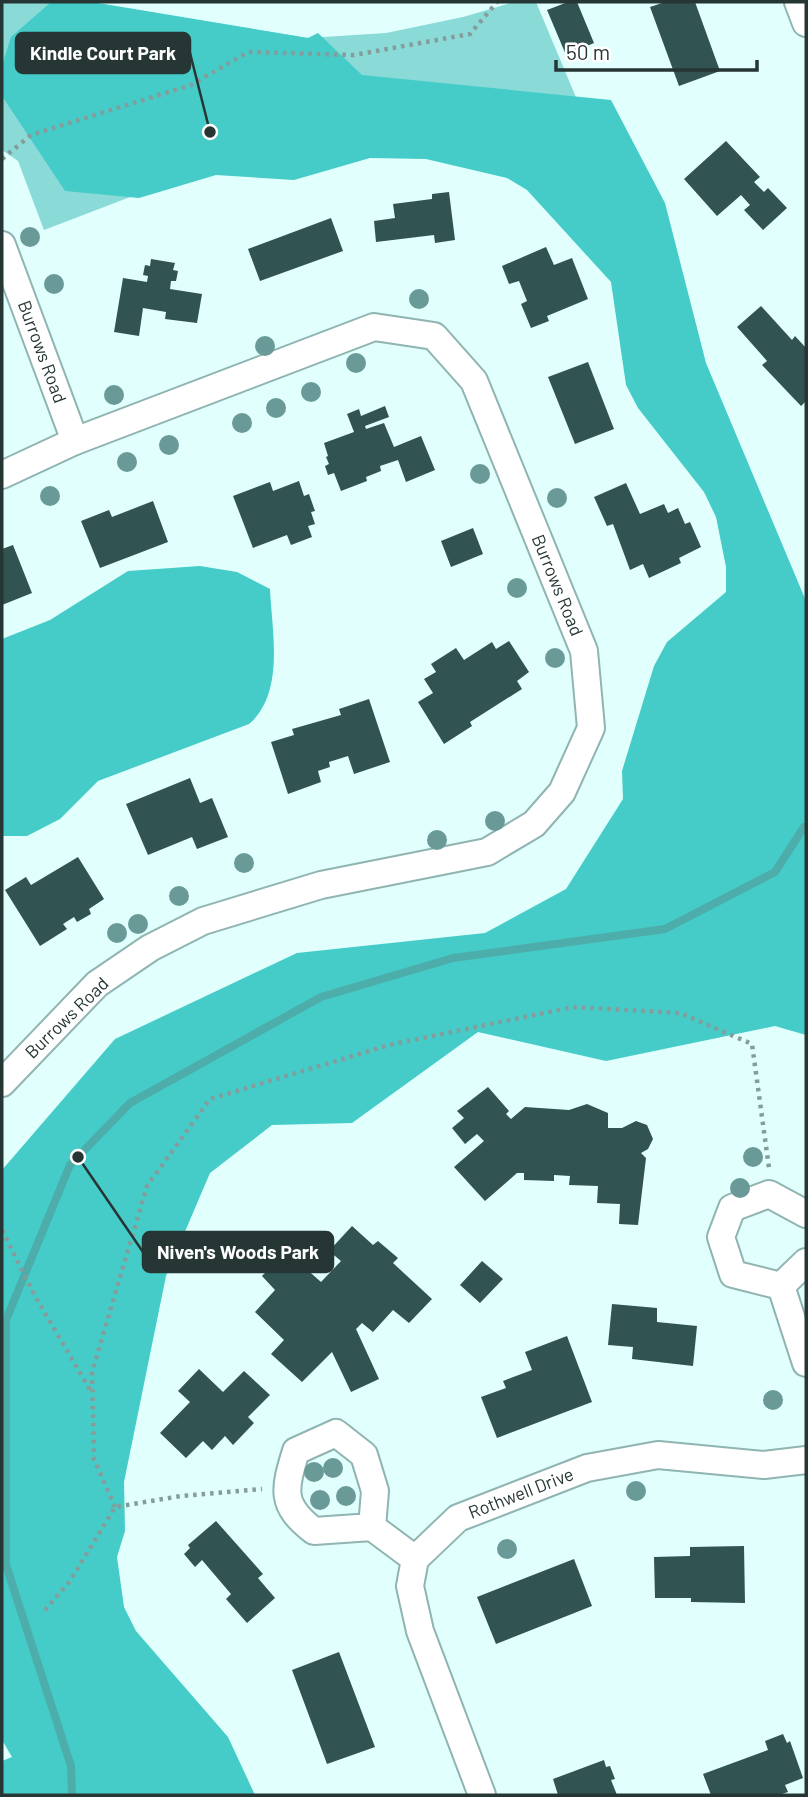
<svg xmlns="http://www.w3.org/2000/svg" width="808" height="1797" viewBox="0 0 808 1797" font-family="Barlow,sans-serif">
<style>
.green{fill:#8adbd8}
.forest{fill:#45ccc8}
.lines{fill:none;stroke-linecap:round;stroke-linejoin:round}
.stream{stroke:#4dadaa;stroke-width:8}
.building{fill:#315352}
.street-casing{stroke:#8fb4b2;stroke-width:30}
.path{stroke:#859c9b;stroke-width:4.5;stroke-dasharray:3.5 5;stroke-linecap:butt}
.street{stroke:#fff;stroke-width:26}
.tree{fill:#6a9a98}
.labels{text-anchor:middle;stroke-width:7;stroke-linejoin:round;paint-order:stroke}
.street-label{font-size:18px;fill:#263635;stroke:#fff}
.leader{fill:none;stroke:#263635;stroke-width:2.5}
.callout-dot{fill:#263635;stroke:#fff;stroke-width:2.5}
.callout{fill:#263635;stroke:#263635;stroke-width:2.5}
.callout-label{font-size:19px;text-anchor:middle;font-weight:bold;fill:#fff}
</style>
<rect width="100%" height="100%" fill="#e0fffd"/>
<path class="green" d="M2,2H85L308,38L386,33L463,17L514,2H536L583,114L253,150L44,230L18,161L2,150Z"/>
<path class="forest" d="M51,2H92L308,38L318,33L362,75L611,100L665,203L706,363L806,601V1035L775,1026L606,1061L478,1032L352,1123L272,1125L210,1173L166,1276L124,1482L125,1531L117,1557L124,1607L136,1631L228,1737L255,1795H2V1761L12,1757L2,1740V1170L115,1039L297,953L485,933L566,889L623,799L622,771L654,666L667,642L726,592V567L716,517L704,492L638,408L626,385L611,282L527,190L507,178L426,159L370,158L294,180L216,175L139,198L65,191L2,96V66L11,37Z
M200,566L237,572L270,589C272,632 285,693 249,724L98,781L60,819L27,836H2V639L50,620L128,571Z"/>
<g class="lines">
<path class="stream" d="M72,1795L71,1766L6,1565V1320L70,1165L130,1103L321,997L453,958L665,929L775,872L804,827"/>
</g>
<path class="building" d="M568,2H577L594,43L566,55L547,10Z
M665,2H695L720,71L679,86L650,7Z
M726,141L760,177L754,182L764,192L768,188L787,208L763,230L744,210L750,205L741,195L717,216L684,179Z
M449,192L455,240L435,243L434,235L376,242L374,221L395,218L393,204L432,199V194Z
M331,218L343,251L260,281L248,249Z
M546,247L554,265L572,258L588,299L547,316L549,321L531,328L521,304L527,301L519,281L509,284L502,266Z
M151,259L175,263L173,270L178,271L176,281H171L170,289L202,294L197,323L165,319L166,312L143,308L139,336L114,332L123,278L147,282L148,276L143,275L145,265L150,266Z
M761,306L792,340L795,336L806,348V401L801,406L762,365L767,361L737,327Z
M588,362L614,429L575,444L548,377Z
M385,406L389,417L365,426L366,429L384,423L394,447L421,436L435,470L406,482L398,460L380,466L381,471L366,477L367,481L341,491L334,473L328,475L325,466L329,464L326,457L328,456L324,443L354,432L347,414L359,409L361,416Z
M299,481L304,496L309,494L315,511L311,512L315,524L308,526L312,537L291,545L287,535L253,548L233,496L270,482L273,491Z
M626,483L640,514L664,504L668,513L678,508L685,524L690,522L701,547L679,558L681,563L649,578L643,564L630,570L613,524L607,526L594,497Z
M153,501L168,542L100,568L81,521L109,510L112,517Z
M473,528L483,554L451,567L441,541Z
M13,545L32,593L2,605V549Z
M509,641L529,672L517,681L522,689L470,722L472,726L444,744L418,702L433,693L424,679L436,672L431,664L456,648L464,660L492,642L496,649Z
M369,699L390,762L354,774L348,756L329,762L330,767L318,771L321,782L288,794L271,742L294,735L292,729L341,715L339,709Z
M190,778L200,803L212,798L228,837L197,849L192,837L148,855L126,804Z
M78,857L104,899L89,909L91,914L77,922L74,917L63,924L67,929L40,946L5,890L26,877L31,885Z
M488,1087L509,1111L506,1114L511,1119L525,1107L569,1110L587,1104L608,1113V1128H622L636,1121L647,1125L653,1139L648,1149L641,1153L646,1158L638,1225L619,1224L620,1204L597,1203L598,1186L569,1185L570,1176L554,1175V1181L524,1180V1173H517L485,1201L454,1167L484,1141L477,1134L465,1144L452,1128L464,1118L457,1111Z
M352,1226L373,1245L378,1241L398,1258L393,1263L432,1299L409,1323L393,1310L373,1332L362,1323L356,1329L379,1379L351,1392L332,1352L302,1382L271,1354L284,1340L255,1312L275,1290L262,1276L286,1251L321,1282L341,1261L329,1251Z
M482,1261L503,1279L480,1303L460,1285Z
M612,1304L657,1308V1322L697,1326L693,1366L632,1359L633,1347L608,1345Z
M567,1336L592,1402L497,1438L481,1397L506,1388L503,1381L532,1370L525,1352Z
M199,1369L223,1392L244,1371L270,1395L248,1417L254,1423L233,1445L225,1436L212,1450L203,1441L186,1458L160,1433L190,1402L178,1391Z
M216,1521L263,1574L258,1578L275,1598L247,1623L226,1599L231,1594L202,1560L195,1567L184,1554L190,1548L188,1545Z
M744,1546L745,1603L691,1602V1598H655L654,1557L690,1556V1547Z
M574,1559L592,1606L496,1644L477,1597Z
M339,1652L375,1747L327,1764L292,1670Z
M783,1734L787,1743L790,1741L803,1778L785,1785L788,1792L779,1795H711L703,1774L768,1750L765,1741Z
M604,1760L606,1767L610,1766L615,1779L611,1780L617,1795H558L553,1779Z"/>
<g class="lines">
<g class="street-casing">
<g id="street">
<path d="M798,2L806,23"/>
<path id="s1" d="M2,245L75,441"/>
<path id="s2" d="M2,475L75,441L374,327L434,336L474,381L584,651L591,728L562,792L534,824L487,852L321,885L203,921L150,948L97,984L2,1083"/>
<path d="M781,1286L733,1274L721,1237L732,1208L769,1194L806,1214"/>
<path d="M781,1286L806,1363"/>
<path d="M781,1286L806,1262"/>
<path d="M372,1527L375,1491L364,1455L336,1433L296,1451C284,1490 280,1505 314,1531L372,1527L415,1559"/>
<path id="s3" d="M482,1795L420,1631L410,1586L415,1559L458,1518L587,1468L658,1455L764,1465L806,1460"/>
</g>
</g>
<path class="path" d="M2,159L31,135L191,85L248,52L354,55L470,34L497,2
M2,1230L35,1296L90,1390
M115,1507L94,1459L92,1372L147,1186L210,1099L389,1045L573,1007L680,1013L752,1044L769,1168
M45,1610L70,1581L115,1507L181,1496L262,1489"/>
<use href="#street" class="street"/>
</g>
<g class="tree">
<circle cx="30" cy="237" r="10"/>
<circle cx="54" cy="284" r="10"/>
<circle cx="419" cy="299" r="10"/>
<circle cx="265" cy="346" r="10"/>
<circle cx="356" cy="363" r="10"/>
<circle cx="311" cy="392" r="10"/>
<circle cx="114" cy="395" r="10"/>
<circle cx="276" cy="408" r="10"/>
<circle cx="242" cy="423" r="10"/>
<circle cx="169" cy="445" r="10"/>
<circle cx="127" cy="462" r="10"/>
<circle cx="480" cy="474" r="10"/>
<circle cx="50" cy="496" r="10"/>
<circle cx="557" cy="498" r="10"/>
<circle cx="517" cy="588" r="10"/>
<circle cx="555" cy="658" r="10"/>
<circle cx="495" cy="821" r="10"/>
<circle cx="437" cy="840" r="10"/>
<circle cx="244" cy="863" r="10"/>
<circle cx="179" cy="896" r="10"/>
<circle cx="138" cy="924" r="10"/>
<circle cx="117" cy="933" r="10"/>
<circle cx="753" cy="1157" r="10"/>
<circle cx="740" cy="1188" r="10"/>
<circle cx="773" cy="1400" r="10"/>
<circle cx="333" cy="1468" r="10"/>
<circle cx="314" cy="1472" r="10"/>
<circle cx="636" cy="1491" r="10"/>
<circle cx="346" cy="1496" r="10"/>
<circle cx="320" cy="1500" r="10"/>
<circle cx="507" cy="1549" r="10"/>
</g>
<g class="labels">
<g class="street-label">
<text dy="6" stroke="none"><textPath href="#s1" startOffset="114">Burrows Road</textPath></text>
<text dy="6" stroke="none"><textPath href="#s2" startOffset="742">Burrows Road</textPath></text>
<text transform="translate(67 1018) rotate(-44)" y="6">Burrows Road</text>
<text dy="6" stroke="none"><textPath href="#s3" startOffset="376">Rothwell Drive</textPath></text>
</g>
</g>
<path class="leader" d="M210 132L190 53M78 1157L143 1252"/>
<g class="callout-dot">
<circle cx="210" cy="132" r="7"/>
<circle cx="78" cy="1157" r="7"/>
</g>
<g class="callout">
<rect x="16" y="33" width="174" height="40" rx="7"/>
<rect x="143" y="1232" width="190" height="40" rx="7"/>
</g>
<g class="callout-label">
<text x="103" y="60">Kindle Court Park</text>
<text x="238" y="1259">Niven's Woods Park</text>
</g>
<rect width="808" height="1797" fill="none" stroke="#263635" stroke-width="7"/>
<path d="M556 60v10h201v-10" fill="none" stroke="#263635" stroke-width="3.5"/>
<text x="566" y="60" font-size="21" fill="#263635" stroke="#ffffff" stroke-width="5" paint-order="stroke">50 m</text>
</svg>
